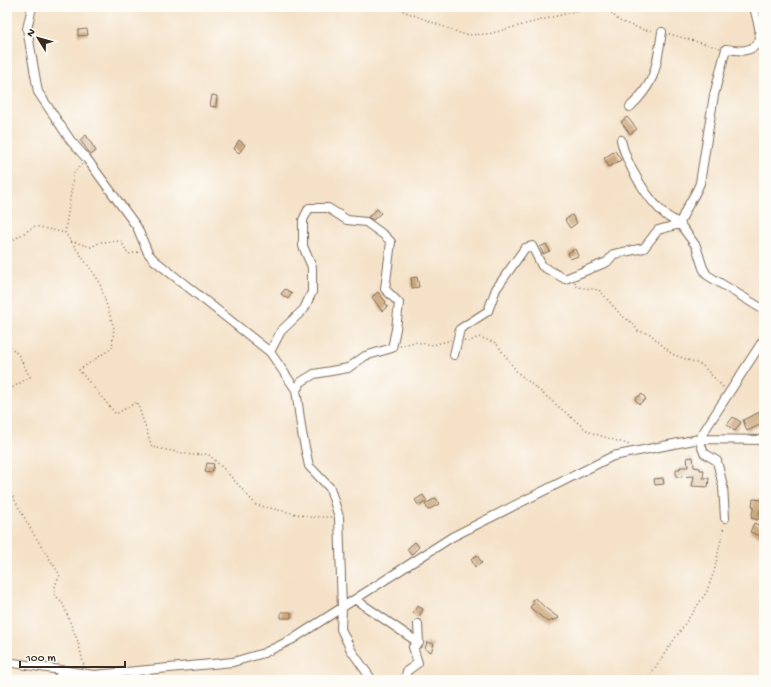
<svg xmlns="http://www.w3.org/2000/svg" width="771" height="687" viewBox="0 0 771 687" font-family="'Gochi Hand',sans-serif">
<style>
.building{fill:#caa679}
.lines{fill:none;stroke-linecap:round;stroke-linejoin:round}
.minor-casing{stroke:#7c6a59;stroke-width:10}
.path{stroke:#7c6a59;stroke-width:1.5;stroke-dasharray:1 3;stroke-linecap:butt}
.minor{stroke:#fff;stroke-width:8}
</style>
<rect width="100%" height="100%" fill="#fdfcf7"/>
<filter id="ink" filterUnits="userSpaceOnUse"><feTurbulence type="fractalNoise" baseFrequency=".025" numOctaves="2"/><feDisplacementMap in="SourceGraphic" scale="8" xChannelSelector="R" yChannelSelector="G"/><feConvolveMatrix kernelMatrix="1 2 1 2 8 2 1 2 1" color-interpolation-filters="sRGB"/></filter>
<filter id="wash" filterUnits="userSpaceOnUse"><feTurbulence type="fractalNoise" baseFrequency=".012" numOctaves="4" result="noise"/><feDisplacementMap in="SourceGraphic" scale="16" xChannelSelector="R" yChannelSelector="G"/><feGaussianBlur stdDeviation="0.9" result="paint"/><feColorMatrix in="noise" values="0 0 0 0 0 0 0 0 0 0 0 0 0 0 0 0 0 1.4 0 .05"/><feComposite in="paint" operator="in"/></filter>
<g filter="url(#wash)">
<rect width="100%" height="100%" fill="#f4e1c7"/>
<g id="blocks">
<path class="building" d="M87,29L88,35L78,36V30Z
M212,95L217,96L216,107L210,106Z
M627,117L637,129L630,134L621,122Z
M86,135L96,151L91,155L80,140Z
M239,140L245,145L239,153L234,149Z
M615,151L621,160L609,167L604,158Z
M377,209L381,213L373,220L368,217Z
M572,215L577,223L570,228L565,220Z
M546,244L550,251L543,254L540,247Z
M575,249L578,256L570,259L568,253Z
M417,277L419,287L412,288L411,278Z
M285,289L292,293L288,299L281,294Z
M378,292L386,302L385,303L388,306L382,311L372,297Z
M642,394L646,399L639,404L635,399Z
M764,410V423L747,431L743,420Z
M733,417L741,422L735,431L727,425Z
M693,457L694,467L700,468V470H704L703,478H709L708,487L692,486L694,476L676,477V469H680V467H688L687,458Z
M207,463L214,464L212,473L205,472Z
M663,478L664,484L655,485L654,479Z
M423,495L427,501L419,506L415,500Z
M436,498L439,504L428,510L425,504Z
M753,499L763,500V509H760L758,520L751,518L754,506H752Z
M754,523L761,526L760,528L764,530L763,537L750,532Z
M415,542L419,547L411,555L407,549Z
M477,555L482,563L475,567L471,559Z
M536,598L544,607L559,618L548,622L534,611L530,607L534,603L532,601Z
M417,606L423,609L419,617L413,613Z
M281,612H291V618H281Z
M427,642L434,644L431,652L425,649Z"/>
</g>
</g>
<g filter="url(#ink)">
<use href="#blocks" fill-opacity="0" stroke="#7c6a59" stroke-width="1"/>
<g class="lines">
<g class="minor-casing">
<path id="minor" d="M32,7L27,29L38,92L71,141L87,159L137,227L148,253L154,260L270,352L296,390L302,433L309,466L330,488L339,517L342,608L341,629L351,650L372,680
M754,7L759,27L760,41C751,53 739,51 726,49L714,95L700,183C695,197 684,209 680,224L696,246L703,268L707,275L764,310
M630,107C657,81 656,67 662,32
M270,352L281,331L304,309L312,292V267L303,246V220L309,208H328L347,220L366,222L384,235L391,242L385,289L399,303L396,329L392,348L365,356L348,368L314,374L301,382L296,390
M454,355L460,329L488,311L496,289L525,248L532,246L542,266L565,279L607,262L614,254L644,248L658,230L680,224C676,221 671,219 667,216C648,201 626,164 621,140
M699,439L764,339
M699,439L704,453L717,461L723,486L725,518
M356,600L419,643
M7,662L94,675L233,662L264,653L293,639L452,537L613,456L699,439L764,440
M56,680L65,671
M134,680L135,671
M405,680L407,671L418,663L413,647L419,643L418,624"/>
</g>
<path class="path" d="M396,7L398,9L465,35L488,34L591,7
M606,7L619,21L644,30L654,31
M669,34L720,48
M82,164L74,172L65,233L99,281L114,328L112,348L79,370L116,414L137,402L152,447L192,455L208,454L226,471L256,505L310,517H331
M71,241L91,247L101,242L121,241L128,254L139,252
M7,244L35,226L65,233
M575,282L577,287L599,290L621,315L633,324L638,331L650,334L672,354L702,365L724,388
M464,340L470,341L479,337L496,343L517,372L589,432L630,445
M7,344L18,354L30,377L10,389L7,392
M400,346L414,342L433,345L451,340
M7,486L33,533L60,575L55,585V595L62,602L78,642L84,666
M645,680L650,675L706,593L714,572L724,526"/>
<use href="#minor" class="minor"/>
</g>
</g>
<rect width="771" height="687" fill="none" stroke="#fdfcf7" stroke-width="24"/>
<g transform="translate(38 38) rotate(307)" stroke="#fdfcf7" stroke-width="3" paint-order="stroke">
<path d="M0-3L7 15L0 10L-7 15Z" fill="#3b2a1e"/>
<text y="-6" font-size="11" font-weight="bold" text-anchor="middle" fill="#3b2a1e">N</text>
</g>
<path d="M20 661v6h105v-6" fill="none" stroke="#3b2a1e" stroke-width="2"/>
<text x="26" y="661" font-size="12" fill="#3b2a1e" stroke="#fdfcf7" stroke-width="3" paint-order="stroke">100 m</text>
</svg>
